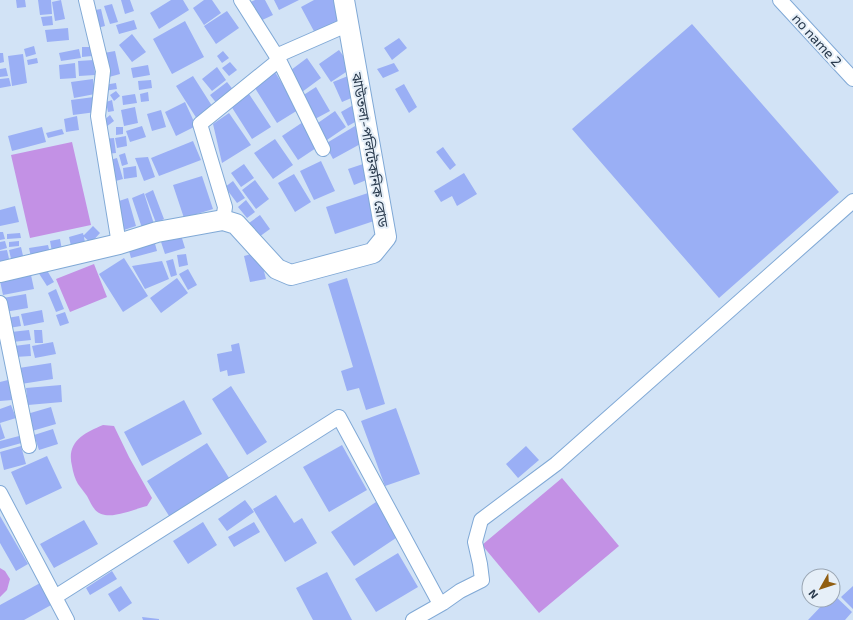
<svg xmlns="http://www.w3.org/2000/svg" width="853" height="620" viewBox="0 0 853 620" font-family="'Exo 2','Noto Sans Bengali',sans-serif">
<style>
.water{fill:#c391e5}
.building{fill:#9aaff5}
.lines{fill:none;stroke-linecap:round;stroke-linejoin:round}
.street-casing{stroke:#80a9d6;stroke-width:16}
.secondary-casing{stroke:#80a9d6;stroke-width:22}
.street{stroke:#fff;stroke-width:14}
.secondary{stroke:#fff;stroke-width:20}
.labels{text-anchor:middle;stroke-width:4;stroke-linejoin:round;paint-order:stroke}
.street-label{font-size:14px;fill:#28394c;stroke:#e6eff8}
</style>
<rect width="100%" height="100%" fill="#d2e3f6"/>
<path class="water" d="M72,142L91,225L30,238L11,155Z
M94,264L107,297L70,312L56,279Z
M103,425L114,426L129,457L152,498L147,506C135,509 117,517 105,515C94,513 92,505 87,496C84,492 81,488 78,484C75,479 73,472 72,466C66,442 84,433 103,425Z
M562,478L619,546L539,613L482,545Z
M0,568L5,571L10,579L7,590L0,597Z"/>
<path class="building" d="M16,0H25L26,7L17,8Z
M38,0H51L52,14L40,15Z
M61,0L65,19L55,21L52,2Z
M121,0H130L134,11L125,14Z
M171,0H183L189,10L159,29L150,13Z
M204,0H212L221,13L204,25L193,8Z
M255,0H265L273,15L258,22L248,3Z
M274,0H299L279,10Z
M314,0H335L345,20L316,35L301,7Z
M112,4L118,22L110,24L104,6Z
M101,9L105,26L93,29L89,11Z
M227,11L239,28L216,44L204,26Z
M52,16L53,25L43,26L41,17Z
M134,20L137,29L119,34L116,25Z
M185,21L204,57L172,74L153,39Z
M692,24L839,192L719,298L572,129Z
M68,28L69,40L47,42L45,30Z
M132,34L146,52L132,62L119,45Z
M399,38L407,48L392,60L384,48Z
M34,46L36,54L26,57L24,49Z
M82,47H92V56L82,57Z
M79,49L81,58L61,61L59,53Z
M339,50L352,68L331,82L319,64Z
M115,51L120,74L109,77L104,53Z
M223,51L229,58L222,63L217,56Z
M0,53H3L4,62L0,63Z
M23,54L27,83L12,86L8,56Z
M37,58L38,63L28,65L27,60Z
M307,58L321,78L302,92L287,73Z
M94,60L95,75L79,76L78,61Z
M230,62L237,70L229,76L222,68Z
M75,63L76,78L60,79L59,65Z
M394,63L399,71L383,78L377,69Z
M148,65L150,75L133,78L131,68Z
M217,67L226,80L212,91L202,79Z
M6,68L8,76L0,77V69Z
M275,72L298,110L277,123L253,85Z
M193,76L214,109L197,119L176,86Z
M348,76L356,96L342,102L333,82Z
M9,78L11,86L0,88V79Z
M93,79L95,94L74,98L71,82Z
M151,80L152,88L139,90L138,81Z
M227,82L235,92L218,105L210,95Z
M116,83L117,89L104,91V85Z
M404,84L417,107L409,113L395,89Z
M316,87L330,111L315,119L302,96Z
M116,91L120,96L114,101L110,95Z
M148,92L149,101L141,102L140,94Z
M135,94L137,103L123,105L122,96Z
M249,94L271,127L252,139L231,106Z
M94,97L96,112L73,115L71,100Z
M112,100L114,111L108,112L106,102Z
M185,102L196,126L176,136L165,112Z
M355,104L362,118L348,126L341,112Z
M135,107L138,123L124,126L121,110Z
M161,110L166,127L152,131L147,114Z
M335,111L346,127L327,140L315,125Z
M229,113L251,145L222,163L213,124Z
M110,115L114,121L106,127L102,122Z
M77,116L79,130L66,132L64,119Z
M303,122L319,146L298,160L282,136Z
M142,126L146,137L130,142L126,131Z
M355,126L364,142L333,159L325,144Z
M42,127L46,142L12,151L8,136Z
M116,127H123V134L116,135Z
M62,129L64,134L48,138L46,133Z
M126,136L127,146L117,148L115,138Z
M114,138L116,153L106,154L103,139Z
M275,139L293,165L273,179L254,153Z
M193,141L201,160L159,176L151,158Z
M443,147L456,165L450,170L436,152Z
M125,153L128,164L122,166L119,155Z
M148,157L155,177L144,181L135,158Z
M117,158L123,179L112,182L106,161Z
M321,161L335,191L314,200L300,171Z
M369,162L374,177L354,185L348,169Z
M244,164L254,178L241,187L231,173Z
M136,166L137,177L124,179L123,168Z
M464,173L477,194L457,206L452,196L441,202L434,191Z
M294,174L311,202L295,212L278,183Z
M202,176L213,209L184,218L173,185Z
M255,180L269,199L256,209L242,190Z
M233,181L245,198L237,203L225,187Z
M153,190L164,219L156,223L145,194Z
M144,193L154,224L142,228L132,198Z
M368,193L377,220L335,234L326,207Z
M128,198L136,226L121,231L113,203Z
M246,200L255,212L247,218L238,207Z
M15,206L19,222L0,226V210Z
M260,215L270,229L259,237L249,223Z
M93,226L100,233L91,243L83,236Z
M0,232H3L5,239L0,240Z
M20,233L21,238L7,239V234Z
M83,233L85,242L71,246L69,237Z
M181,235L185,248L165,254L161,242Z
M60,239L62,250L52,252L50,241Z
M154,240L157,251L131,258L128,247Z
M5,241L7,248L0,250V242Z
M19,241V246L9,247V242Z
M48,245L50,253L31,257L29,248Z
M21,247L24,260L12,263L9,250Z
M7,250L10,263L0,265V251Z
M259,252L266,279L250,282L244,256Z
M186,254L188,265L179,267L177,255Z
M124,258L148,296L123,312L99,274Z
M173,259L177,275L171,277L166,261Z
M162,261L169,279L145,289L132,266Z
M45,267L54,282L47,286L38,272Z
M188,269L197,285L188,290L179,274Z
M31,275L34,289L3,295L0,281Z
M177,278L188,293L161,313L150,298Z
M347,278L385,404L366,410L359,388L347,391L341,371L353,367L328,284Z
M56,289L64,309L56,312L48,293Z
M26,294L28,308L5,312L3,298Z
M42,310L44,322L24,326L21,314Z
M65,312L69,323L60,326L56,315Z
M19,316L21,326L9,328L7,318Z
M29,330L31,340L12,342L11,332Z
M34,330H42L43,343H35Z
M53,342L56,354L35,358L32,346Z
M239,343L245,373L228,376L227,370L220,372L217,354L232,351L231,345Z
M30,344L31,356L15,357L14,346Z
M51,363L53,379L21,384L19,368Z
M8,380L12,400L0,401V382Z
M61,385L62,402L28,405L26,388Z
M231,386L267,442L247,455L212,399Z
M184,400L202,434L142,466L124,432Z
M11,405L16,418L0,423L5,438L0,440V409Z
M51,407L56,424L32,431L27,414Z
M396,408L420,474L385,486L361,421Z
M53,429L58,444L39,450L34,435Z
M23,435L25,442L0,449V441Z
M207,443L231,481L171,519L147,481Z
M342,445L367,490L329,512L303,467Z
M21,446L26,464L4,470L0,452Z
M526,446L539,460L518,478L506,464Z
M47,456L62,488L26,505L11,472Z
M276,495L294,523L302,518L317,543L285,562L253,509Z
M245,500L254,512L227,531L218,519Z
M376,502L399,536L354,566L331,532Z
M0,516L28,564L16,571L0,543Z
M84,520L98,544L54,568L40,544Z
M203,522L217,545L188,564L173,541Z
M254,522L260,532L234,547L228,537Z
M398,553L418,587L376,612L355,579Z
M112,571L117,579L90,595L86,588Z
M327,572L352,620H313L296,588Z
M42,582L53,604L24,620H0V605Z
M121,586L132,603L119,612L108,594Z
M853,586V609L841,597Z
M833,594L852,612L845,620H808L827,600H833Z
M142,617L159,619V620H143Z"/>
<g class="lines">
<g class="street-casing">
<path id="street" d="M86,0L103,71L98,116L119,244
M241,0L279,60L323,149
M780,0L853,79
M276,56L349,24
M223,220L225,207L200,124L279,60
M0,303L29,446
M0,493L67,620
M55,597L339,417L440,604
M413,620L443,603L460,591L482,580L480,564L475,542L481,520L556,464L853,201"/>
</g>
<g class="secondary-casing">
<path id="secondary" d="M0,272L119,244L157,232L223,220L236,224L277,269L291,275L373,253L386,237L344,0"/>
</g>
<use href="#street" class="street"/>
<use href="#secondary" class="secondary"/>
</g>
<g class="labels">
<g class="street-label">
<text transform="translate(817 40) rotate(48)" y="5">no name 2</text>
<text transform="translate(370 150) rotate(80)" y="5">ঝাউতলা-পলিটেকনিক রোড</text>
</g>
</g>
<g transform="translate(821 588) rotate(231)"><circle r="19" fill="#e6eff8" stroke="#9aa6b3"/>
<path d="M0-3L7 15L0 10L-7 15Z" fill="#915e10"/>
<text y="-6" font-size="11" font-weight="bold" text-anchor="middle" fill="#28394c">N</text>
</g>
</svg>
